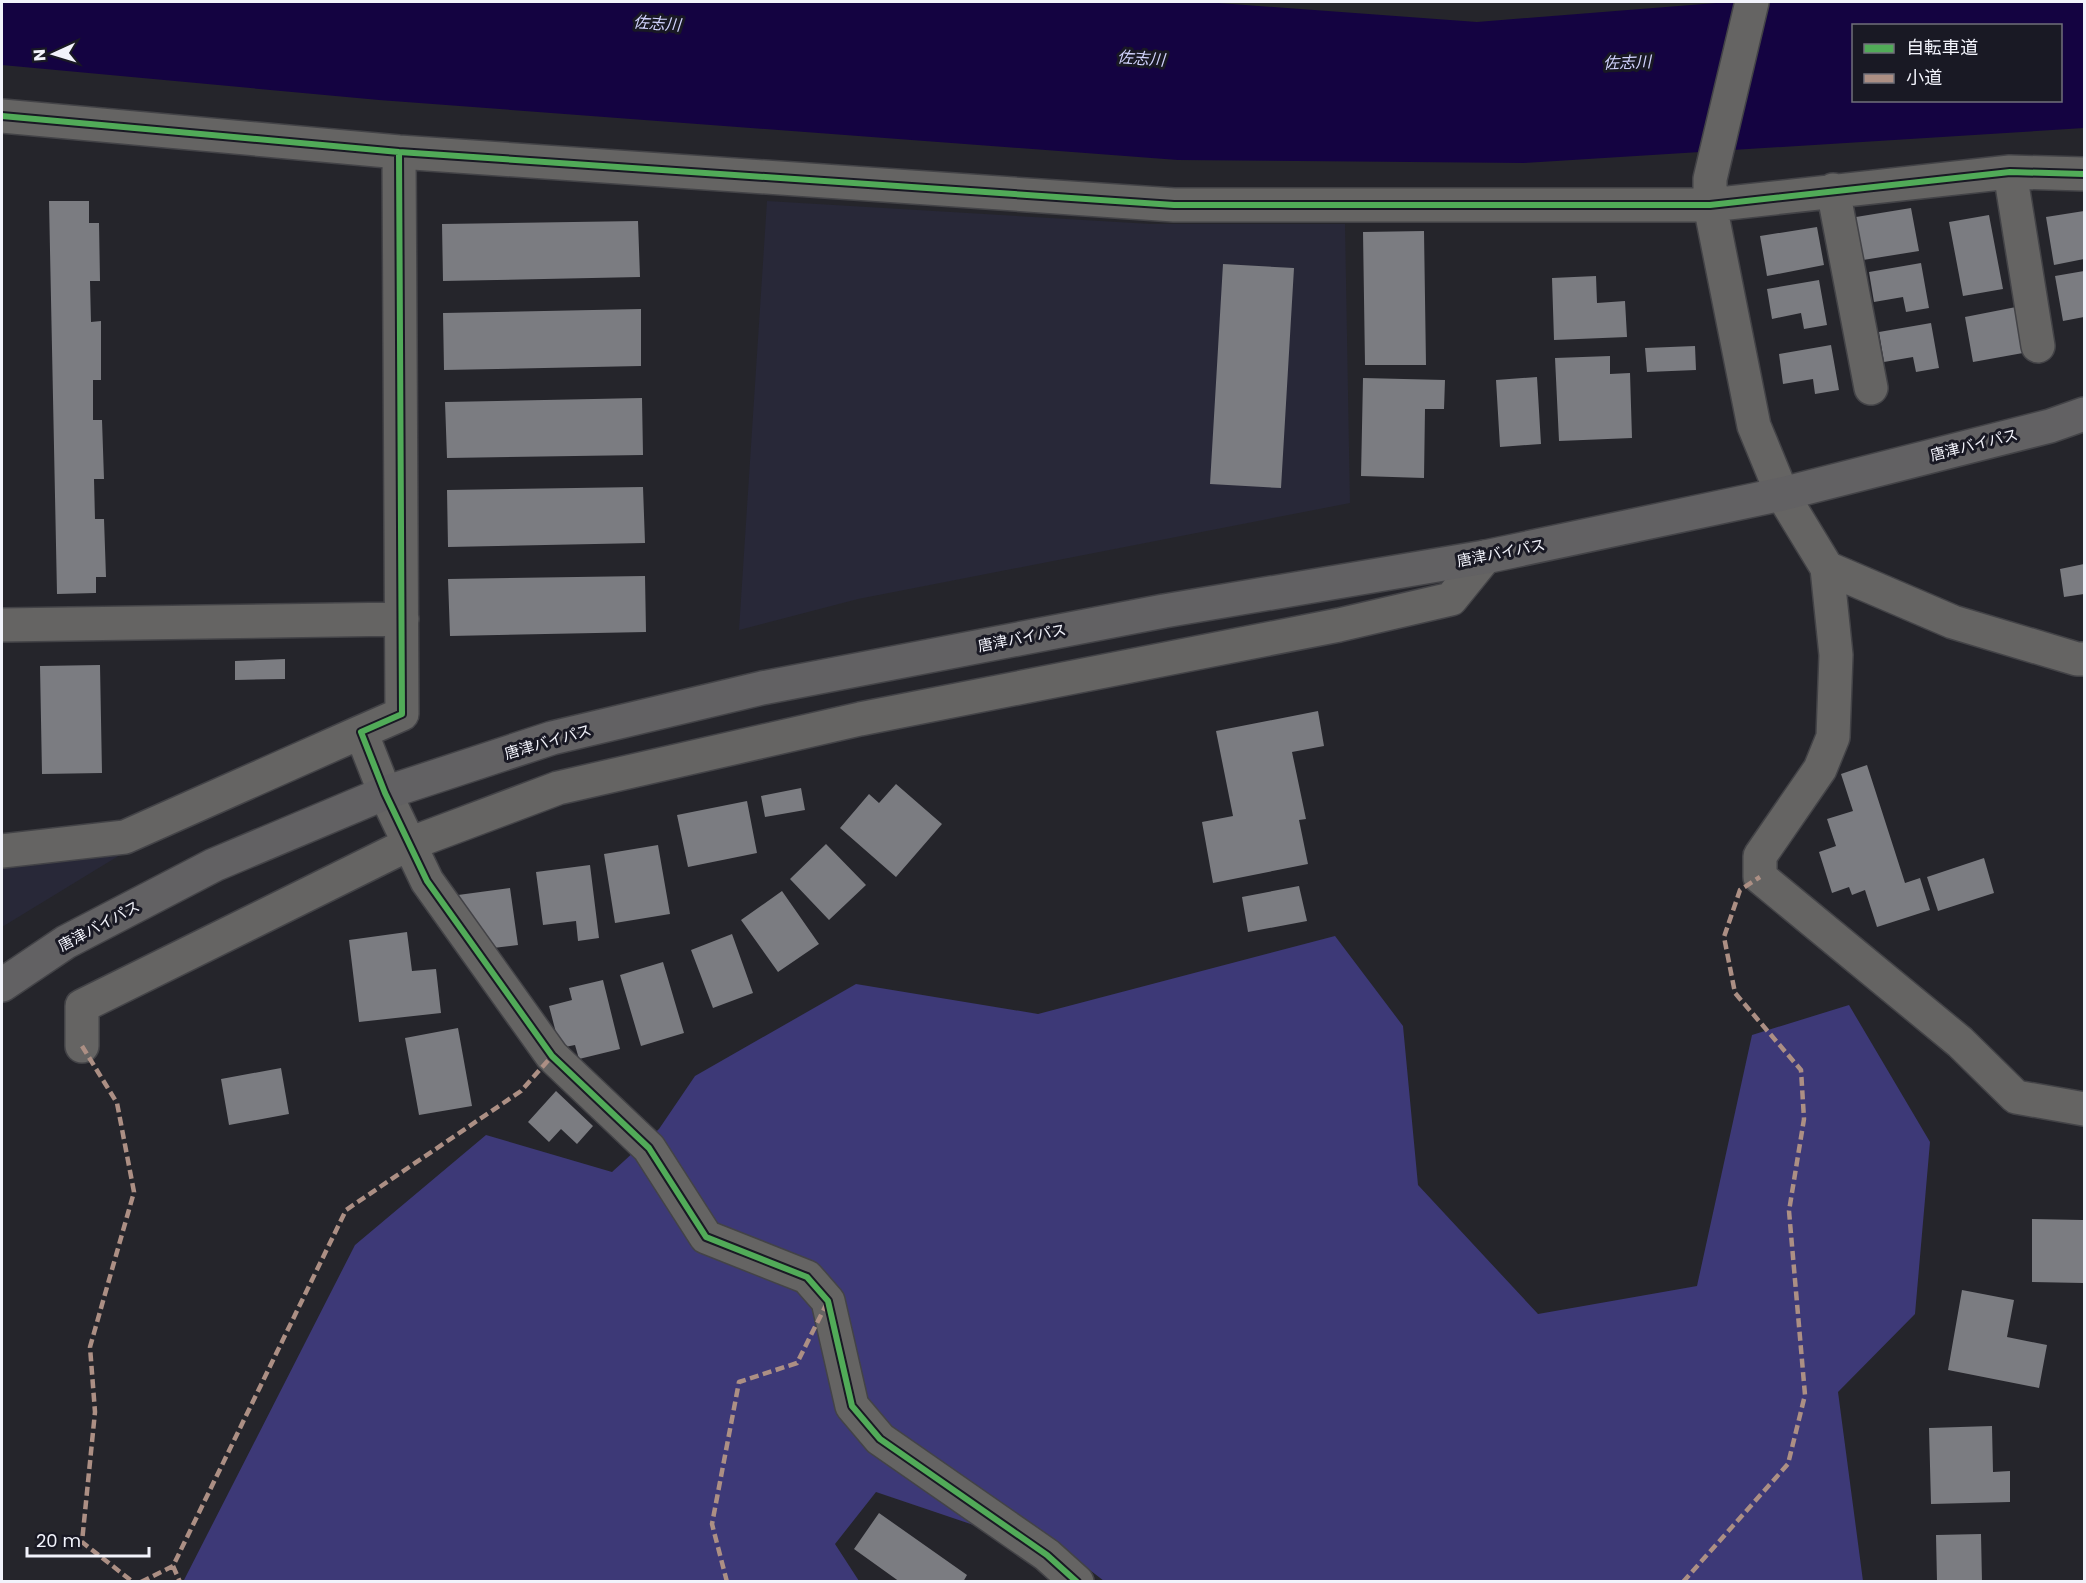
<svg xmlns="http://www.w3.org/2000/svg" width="2086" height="1583" viewBox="0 0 2086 1583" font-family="Poppins,'Noto Sans JP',sans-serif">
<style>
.built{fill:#282838}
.forest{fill:#3d3977}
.water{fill:#140341;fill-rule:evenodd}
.building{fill:#7b7c81}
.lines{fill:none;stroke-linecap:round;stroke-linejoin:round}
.minor-casing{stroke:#434347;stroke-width:36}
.highway-casing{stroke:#434347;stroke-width:36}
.minor{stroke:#656463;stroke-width:33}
.highway{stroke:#626163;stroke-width:33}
.quiet{stroke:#ac8f84;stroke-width:4.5;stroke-dasharray:9 4.5;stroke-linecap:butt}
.cycleway-casing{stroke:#191924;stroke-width:10}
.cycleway{stroke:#51ab58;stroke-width:6}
.labels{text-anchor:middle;stroke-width:6;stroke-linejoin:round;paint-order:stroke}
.street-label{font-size:15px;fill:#f2f3fb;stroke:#191924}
.water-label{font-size:16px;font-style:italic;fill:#d0d2fc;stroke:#191924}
</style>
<rect width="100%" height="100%" fill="#25252b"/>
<path class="built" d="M767,201L1151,224H1345L1350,503L858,599L739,630Z
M120,855L2,927V864Z"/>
<path class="forest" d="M1335,936L1403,1026L1418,1185L1538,1314L1697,1286L1752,1035L1849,1005L1930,1142L1915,1314L1838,1392L1863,1581H1104L1077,1560L876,1492L835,1544L859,1581L183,1582L355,1245L486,1135L612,1172L659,1129L695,1076L856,984L1038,1014Z"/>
<path class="water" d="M2,2H1205L1477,22L1729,2H2084V128L1524,163L1178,160L379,100L2,65ZM1854,26H2060V100H1854Z"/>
<path class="building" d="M49,201H89V223H99L100,281H90L91,322L101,321V380H93V420H102L104,479H94L95,519H104L106,577H96V593L57,594Z
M1911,208L1919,251L1863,260L1856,217Z
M2084,211V259L2054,265L2046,217Z
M1989,215L2003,289L1963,296L1949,222Z
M638,221L640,277L443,281L442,224Z
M1817,227L1824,265L1767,276L1760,236Z
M1424,231L1426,365H1365L1363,232Z
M1921,263L1929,308L1906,312L1903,297L1874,302L1869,272Z
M1223,264L1294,268L1281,488L1210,484Z
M2084,271V317L2063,321L2055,276Z
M1596,276L1597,303L1625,301L1627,337L1554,340L1552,278Z
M1819,280L1827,325L1804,329L1801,313L1772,319L1767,289Z
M2016,307L2023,353L1973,362L1965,317Z
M641,309V366L444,370L443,313Z
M1931,323L1939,368L1916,372L1913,357L1884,362L1879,332Z
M1831,345L1839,390L1815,394L1813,379L1783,384L1779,354Z
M1695,346L1696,370L1647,372L1645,348Z
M1610,356V374L1630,373L1632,438L1559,441L1555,358Z
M1537,377L1541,444L1500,447L1496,380Z
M1363,378L1445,380L1444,409H1425L1424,478L1361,476Z
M642,398L643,455L447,458L445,402Z
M643,487L645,543L448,547L447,490Z
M2084,564V594L2064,597L2060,569Z
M645,576L646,632L450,636L448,579Z
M285,659V679L235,680V661Z
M100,665L102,773L42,774L40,666Z
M1318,711L1324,746L1292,752L1306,819L1299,820L1308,864L1213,883L1202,822L1233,816L1216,731Z
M1867,765L1905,883L1920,878L1930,910L1877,927L1865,890L1852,895L1849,887L1832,893L1819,852L1836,846L1827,819L1853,811L1841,774Z
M896,784L942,824L896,877L840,828L869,794L879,803Z
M801,788L805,810L765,817L761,796Z
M747,801L757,853L688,867L677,815Z
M826,844L866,885L829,920L790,879Z
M658,845L670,914L615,923L604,854Z
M1984,858L1994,893L1938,911L1927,877Z
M590,865L599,938L578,941L576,921L543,925L536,872Z
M1299,886L1307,921L1248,932L1242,897Z
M510,888L518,945L493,948L458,895Z
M782,891L819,944L778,972L741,920Z
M407,932L412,971L436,969L441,1013L359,1022L349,940Z
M732,934L753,993L713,1008L691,950Z
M663,962L684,1033L641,1046L620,975Z
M603,980L620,1049L579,1059L575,1045L560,1048L549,1006L572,1000L569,988Z
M458,1028L472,1106L419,1115L405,1038Z
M281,1068L289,1114L229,1125L221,1079Z
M556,1091L593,1126L577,1144L561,1129L549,1142L528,1122Z
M2032,1219L2083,1220V1283L2032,1282Z
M1962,1290L2014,1300L2007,1337L2047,1345L2039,1388L1948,1370Z
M1992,1426L1993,1472L2010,1471V1502L1931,1504L1929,1428Z
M879,1513L967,1575L963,1582H900L854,1549Z
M1981,1534L1982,1582H1937L1936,1535Z"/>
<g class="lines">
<g class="minor-casing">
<path id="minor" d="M1752,2L1710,179V205L1754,426L1782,494L1827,568L1953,622L2077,659H2084
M2,116L399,152L1174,205H1710L2010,172L2084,174
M399,152L402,714L361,732L385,793L427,881L552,1056L649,1148L706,1237L807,1277L828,1301L852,1406L880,1439L1047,1555L1077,1582
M2010,172L2038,346
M1833,190L1871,388
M1827,568L1836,655L1833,737L1820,769L1760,856V877L1960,1042L2016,1097L2084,1109
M2,625L402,619
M2,851L125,837L361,732
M82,1046V1006L409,844L558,788L860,719L1339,625L1451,599L1485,557"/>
</g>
<g class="highway-casing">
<path id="highway" d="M2,985L66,942L214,865L385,793L552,738L762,688L1164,611L1485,557L1782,494L2050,426L2084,414"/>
</g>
<use href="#minor" class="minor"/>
<use href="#highway" class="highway"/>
<path class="quiet" d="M82,1046L117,1103L134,1192L90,1347L95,1412L82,1542L133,1582
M173,1566L180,1582
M141,1582L173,1566L346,1210L521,1091L552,1056
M727,1582L712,1524L739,1382L797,1363L828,1301
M1683,1582L1788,1464L1805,1395L1789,1211L1804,1119L1801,1070L1735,993L1724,937L1740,890L1760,877"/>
<g class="cycleway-casing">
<path id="cycleway" d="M2,116L399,152L1174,205H1710L2010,172L2084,174
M399,152L402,714L361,732L385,793L427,881L552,1056L649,1148L706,1237L807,1277L828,1301L852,1406L880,1439L1047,1555L1077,1582"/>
</g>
<use href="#cycleway" class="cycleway"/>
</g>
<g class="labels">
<g class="street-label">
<text transform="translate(1974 445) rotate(-14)" y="5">唐津バイパス</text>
<text transform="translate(1501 553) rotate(-11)" y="5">唐津バイパス</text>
<text transform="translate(1022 638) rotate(-11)" y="5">唐津バイパス</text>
<text transform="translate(548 742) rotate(-16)" y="5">唐津バイパス</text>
<text transform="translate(99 926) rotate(-28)" y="5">唐津バイパス</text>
</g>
<g class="water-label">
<text transform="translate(657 23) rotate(4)" y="6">佐志川</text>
<text transform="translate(1141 58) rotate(4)" y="6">佐志川</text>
<text transform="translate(1627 62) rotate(-2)" y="6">佐志川</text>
</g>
</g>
<rect width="2086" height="1583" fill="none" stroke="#f2f3fb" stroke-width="6"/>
<rect x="1852" y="24" width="210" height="78" fill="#191924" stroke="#70707a" stroke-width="1.5"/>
<rect x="1864" y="44" width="30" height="9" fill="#51ab58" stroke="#70707a" stroke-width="1.5"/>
<text x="1906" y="54" font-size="18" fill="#f2f3fb">自転車道</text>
<rect x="1864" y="74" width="30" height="9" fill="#ac8f84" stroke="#70707a" stroke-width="1.5"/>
<text x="1906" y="84" font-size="18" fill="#f2f3fb">小道</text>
<g transform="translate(54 54) rotate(266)" stroke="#191924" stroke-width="4.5" paint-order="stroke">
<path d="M0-4.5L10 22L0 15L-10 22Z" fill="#f2f3fb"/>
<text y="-9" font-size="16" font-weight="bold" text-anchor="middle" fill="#f2f3fb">N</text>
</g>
<path d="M27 1547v9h122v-9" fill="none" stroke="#f2f3fb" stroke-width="3"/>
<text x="36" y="1547" font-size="18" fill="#f2f3fb" stroke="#191924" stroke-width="4.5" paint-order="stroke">20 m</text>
</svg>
